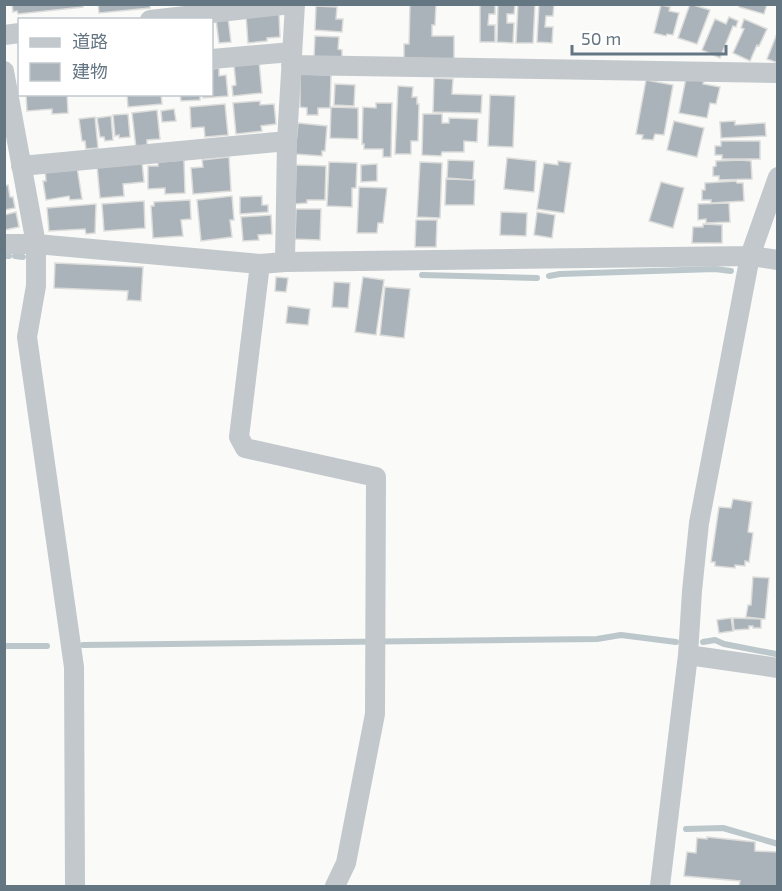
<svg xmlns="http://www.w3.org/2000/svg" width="782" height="891" viewBox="0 0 782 891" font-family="'Exo 2','Noto Sans JP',sans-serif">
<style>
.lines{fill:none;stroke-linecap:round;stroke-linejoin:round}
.stream{stroke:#bbc7cb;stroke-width:6}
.building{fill:#aab3b9;stroke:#dcdcda;stroke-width:1.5}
.street{stroke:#c3c8cc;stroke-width:20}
</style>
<rect width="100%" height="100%" fill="#fafaf8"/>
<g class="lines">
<path class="stream" d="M4,256H9
M15,256L23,257
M422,275L537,278
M549,276L560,274L715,269L731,271
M703,642L715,640L724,644L776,654
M83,645L597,639L621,635L676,642
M4,646H47
M686,829L723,828L778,844"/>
</g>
<path class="building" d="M12,4H82L83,7L18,14L17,11L13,12Z
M98,4H150V8L99,13Z
M410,4H436L435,25H432V36H454V61L404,60V44H409Z
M480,4H495V14H489L488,25H495V42H480Z
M498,4H515L514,14H507V23H514L513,43L497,42Z
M518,4H535L533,43H516Z
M539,4H554L553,16H546L545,27H553L552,43L537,42Z
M690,4L710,10L697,44L678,38Z
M739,4H767L764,14L739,7Z
M661,5L670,7L669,11L679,13L673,35L667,34L666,36L654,33Z
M316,6L337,7L336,19H343L342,32L315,30Z
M279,14L280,37L267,38V41L248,43L246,16Z
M729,17L738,21L736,27L733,26L720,58L702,50L715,19L726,24Z
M228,18L231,42L219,43L216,20Z
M744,19L767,29L759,46L757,45L750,61L733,53L744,29L741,28Z
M778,31V63L767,59Z
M315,36L339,37L338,49L342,50V59L314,58Z
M259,61L262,93L233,96L232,86L236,85L234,66Z
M219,68V76L226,75L228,96L203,98V94H212V69Z
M300,74L331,75L330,108H318V115H307V108L300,107Z
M434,78L453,79L452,94L482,95L481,113L433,112Z
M686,78L704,81L703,84L720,87L716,104L710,103L707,118L679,113Z
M646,80L673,85L664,135L655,134L653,140L642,139L643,135L636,134Z
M335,84L355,85L354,106L334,105Z
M398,86L413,87L412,97H417V104H419L418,141H411V154H395Z
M26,94H67L68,113L52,114V109L27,111Z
M127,94H161L162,104L128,107Z
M180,94H200V100L181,101Z
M490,95L515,96L513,147L488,146Z
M260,101V105L274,104L276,124L261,126L262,131L236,134L233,103Z
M376,103H392L391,157H383V149H364V144H362L363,107L376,108Z
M225,104L228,135L205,137L204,127L191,128L190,107Z
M331,107L358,108V139L330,138Z
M174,109L176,121L162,122L161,111Z
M157,110L160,139L147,140V147L136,148L132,113Z
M128,114L130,137L119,138V135L115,136L113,115Z
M423,114H442V123H449V118L478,119L477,142L464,141V152H442L441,156L422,155Z
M111,116L113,140L105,141L104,137H100L97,118Z
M95,117L98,148L86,149L85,141H82L79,119Z
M674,121L704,128L697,157L667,150Z
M735,121V125L765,123L766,136L721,138L720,122Z
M298,123L327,126L325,151H322V156L295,154Z
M721,141H760V159H722V155H715V146H721Z
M229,157L231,191L193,194L191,168L203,167L202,160Z
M507,158L536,161L534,192L504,189Z
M184,160L185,193L165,194V188L148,189V166H158V162Z
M448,160L474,161L473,180L447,178Z
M741,160L751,161L752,179L719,180V176H713V167L716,166V161Z
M558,161L571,163L564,213L537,209L544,163L558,165Z
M142,162L144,182L123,184L124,196L100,198L97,166Z
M329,162L357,163L356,188H352V207L327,206Z
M420,162L442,163L440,218L417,217Z
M377,164V181L361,182V165Z
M296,165L326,166L325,200H307V203L295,204Z
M77,167L82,199L70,200L69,196L46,200L43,181H46L45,171Z
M446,179L475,180L474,205H445Z
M736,181L737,183H743L744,201L711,203V200H702V190H705V183Z
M661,182L684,188L673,228L649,221Z
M8,185L10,197H13L15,208L4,210V186Z
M359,187L387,188L383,223H378L377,233H357Z
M232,196L234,220H230L232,237L201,241L197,200Z
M262,196V205H268V212L240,214V197Z
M190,200L191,219L181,220L183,236L153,238L151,206H154V202Z
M144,201L145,228L104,231L102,204Z
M729,203L730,222L706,223V219L698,220V204Z
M96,204L95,233L86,234L85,229L49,231L47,208Z
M296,209H321L320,240L295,239Z
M16,212L19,227L4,230V215Z
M501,212L527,213L526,236L500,235Z
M537,212L555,215L552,238L534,235Z
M271,215L272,234L258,235L259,240L243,241L241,217Z
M416,220H437L436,247H415Z
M703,224L722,225V243H692L693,227H703Z
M55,263L143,267L141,301L127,300L128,291L54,288Z
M276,277L288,278L286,292L275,291Z
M363,277L384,280L376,335L355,332Z
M334,282L350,283L348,308L332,307Z
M385,287L410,289L404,338L380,335Z
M288,306L310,309L308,325L286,323Z
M733,499L752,502L748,532L753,533L749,562L745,561V566L735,565V568L715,566V562H711L719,507L731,508Z
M753,577L769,578L765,619L746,617L748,605H751Z
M731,618L733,631L719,633L717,620Z
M733,618L761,619V628H753V626H749V629L734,630Z
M707,837L755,842V851L778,852V886H739L740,881L684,876L687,852L696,853L697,838L707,839Z"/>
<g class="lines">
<path class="street" d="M150,20L291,4
M4,35L20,33
M212,59L292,52
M291,65L778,73
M4,71L36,244V286L27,337L74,667L75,886
M21,166L287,141
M4,244H36L260,264L285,262L750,256L778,260
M285,262L287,141L295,4
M260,264L239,437L245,448L376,477L375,714L346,863L335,886
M688,655L778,668
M660,886L688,655L692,591L699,523L750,256L778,177"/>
</g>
<rect width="782" height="891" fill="none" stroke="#657683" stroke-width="12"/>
<rect x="18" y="18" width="195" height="78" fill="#ffffff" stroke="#c1c8cd" stroke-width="1.5"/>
<rect x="30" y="38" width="30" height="9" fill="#c3c8cc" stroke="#c1c8cd" stroke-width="1.5"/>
<text x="72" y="48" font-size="18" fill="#657683">道路</text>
<rect x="30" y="63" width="30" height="18" fill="#aab3b9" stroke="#c1c8cd" stroke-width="1.5"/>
<text x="72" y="78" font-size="18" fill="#657683">建物</text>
<path d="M572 45v9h154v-9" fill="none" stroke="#657683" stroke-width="3"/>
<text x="581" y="45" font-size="18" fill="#657683" stroke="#ffffff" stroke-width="4.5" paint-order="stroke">50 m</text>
</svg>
